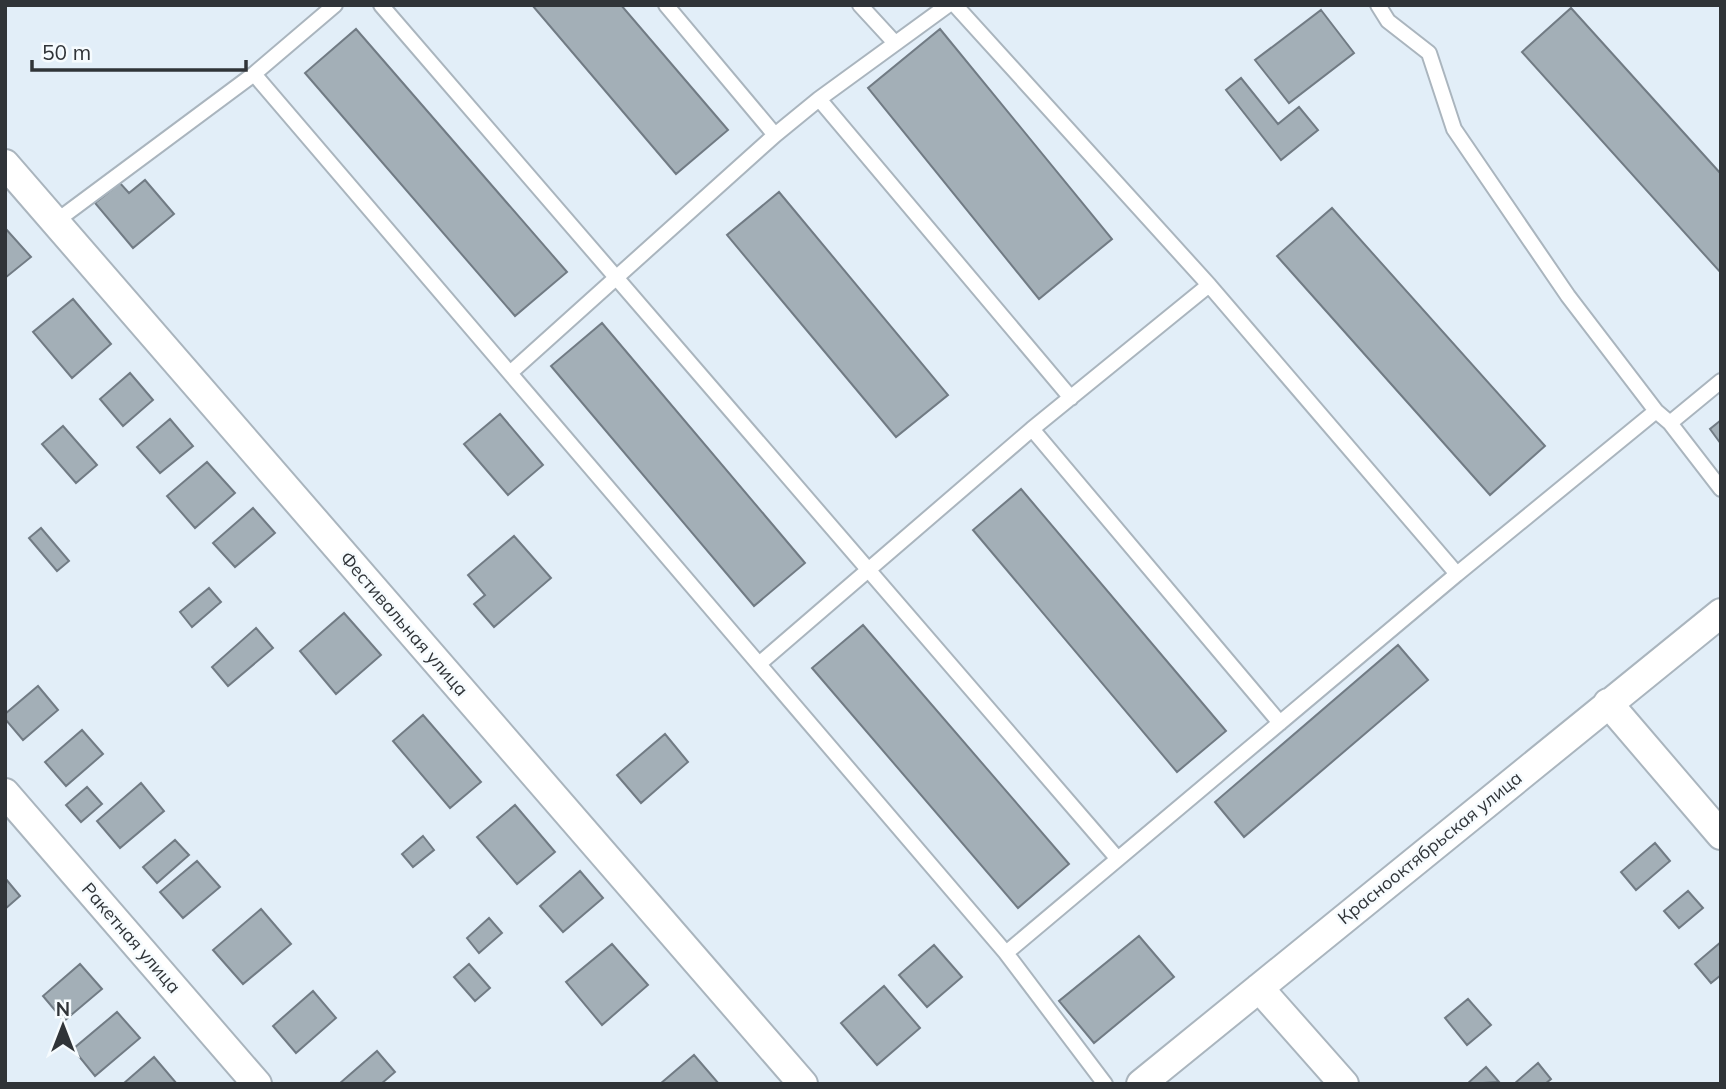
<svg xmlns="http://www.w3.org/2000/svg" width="1726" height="1089" viewBox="0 0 1726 1089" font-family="Mulish,sans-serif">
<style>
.building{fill:#a3afb7;stroke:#717b84;stroke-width:2}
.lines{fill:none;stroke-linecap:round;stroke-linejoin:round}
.service-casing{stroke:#aab5be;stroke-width:18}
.minor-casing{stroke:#aab5be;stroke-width:32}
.service{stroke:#fff;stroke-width:14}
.minor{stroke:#fff;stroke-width:28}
.labels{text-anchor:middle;stroke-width:5;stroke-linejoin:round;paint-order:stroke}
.street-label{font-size:18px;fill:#303438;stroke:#f6fbfe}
</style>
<rect width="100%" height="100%" fill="#e2eef8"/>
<path class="building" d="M532,5H621L728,130L676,174Z
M1571,8L1721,174V273L1522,52Z
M1321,10L1354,53L1289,103L1255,60Z
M356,29L567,272L515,316L305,73Z
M940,29L1112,239L1039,299L868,88Z
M1241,78L1278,124L1299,107L1318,130L1281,160L1226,90Z
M145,180L174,214L133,248L95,203L120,183L129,193Z
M779,192L948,395L896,437L727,235Z
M1332,208L1545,446L1490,495L1277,256Z
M5,228L31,257L5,278Z
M73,299L111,344L72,378L33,332Z
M602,323L805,563L754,606L551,366Z
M130,373L153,400L123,426L100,399Z
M500,414L543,465L508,495L464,444Z
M170,419L193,446L160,473L137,447Z
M1721,420V444L1710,429Z
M63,426L97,465L76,483L42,444Z
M207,462L235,493L195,528L167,496Z
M1021,489L1226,731L1177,772L973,530Z
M253,508L275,533L235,567L213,543Z
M41,528L69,561L57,571L29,538Z
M514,536L551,578L494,627L474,604L485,595L468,575Z
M209,588L221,602L192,627L180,612Z
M344,613L381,655L336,694L300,651Z
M863,625L1069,864L1018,908L812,668Z
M256,628L273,648L228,686L212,667Z
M1398,645L1428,680L1244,837L1215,802Z
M38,686L58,710L23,740L5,719V714Z
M423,715L481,782L450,808L393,741Z
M82,730L103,754L66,786L45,762Z
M665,734L688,762L641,803L617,775Z
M141,783L164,811L120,848L97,821Z
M87,787L102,804L81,822L66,805Z
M515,805L555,852L517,884L477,837Z
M423,836L434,850L413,867L402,854Z
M175,840L189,855L157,883L143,867Z
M1655,843L1670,861L1636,890L1621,872Z
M197,861L220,887L183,918L160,892Z
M580,871L603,898L563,932L540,906Z
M5,878L20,896L5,909Z
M1688,891L1703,908L1679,928L1664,911Z
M261,909L291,944L243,984L213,950Z
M489,918L502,933L479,953L467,938Z
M1139,936L1174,977L1094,1043L1059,1001Z
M1721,942V975L1711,983L1695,964Z
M612,944L648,985L602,1025L566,982Z
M934,945L962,977L927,1007L899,975Z
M80,964L102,989L64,1021L43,996Z
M469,964L490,988L475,1001L454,977Z
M884,986L920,1028L877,1065L841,1023Z
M313,991L336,1018L296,1053L273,1026Z
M1468,999L1491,1025L1467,1045L1445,1018Z
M117,1012L140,1038L95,1076L73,1049Z
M377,1051L395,1072L381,1084H339Z
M694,1055L719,1084H660Z
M154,1057L177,1084H123Z
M1538,1063L1551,1079L1545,1084H1514Z
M1486,1067L1499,1082L1467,1084Z"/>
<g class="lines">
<g class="service-casing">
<path id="service" d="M381,5L1117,858
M666,5L775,135L819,99L1071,398
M860,5L895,43
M955,5L1209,285L1457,574L1656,411
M1378,5L1388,21L1429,53L1454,129L1568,296L1656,411L1670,423L1721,489
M254,74L1006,953L1105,1084
M819,99L948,5
M55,222L254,74L335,5
M510,373L775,135
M1670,423L1721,381
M1032,429L1280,723
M759,664L1032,429L1209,285
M1006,953L1457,574"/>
</g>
<g class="minor-casing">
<path id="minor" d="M5,164L803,1084
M1608,703L1721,835
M5,793L257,1084
M1259,988L1344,1084
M1141,1084L1721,613"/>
</g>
<use href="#service" class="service"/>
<use href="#minor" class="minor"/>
</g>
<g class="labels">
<g class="street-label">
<text transform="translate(404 624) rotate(49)" y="6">Фестивальная улица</text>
<text transform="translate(1430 848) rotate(-39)" y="6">Краснооктябрьская улица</text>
<text transform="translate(131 938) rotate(49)" y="6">Ракетная улица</text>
</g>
</g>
<rect width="1726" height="1089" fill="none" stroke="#303438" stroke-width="14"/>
<g transform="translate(63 1026)" stroke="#f6fbfe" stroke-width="5" paint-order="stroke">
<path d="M0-5L12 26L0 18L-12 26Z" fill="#303438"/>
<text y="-10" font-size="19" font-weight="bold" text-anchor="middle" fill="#303438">N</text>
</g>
<path d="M32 60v10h214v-10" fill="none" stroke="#303438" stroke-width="3.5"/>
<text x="42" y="60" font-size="21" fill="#303438" stroke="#f6fbfe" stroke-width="5" paint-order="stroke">50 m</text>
</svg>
